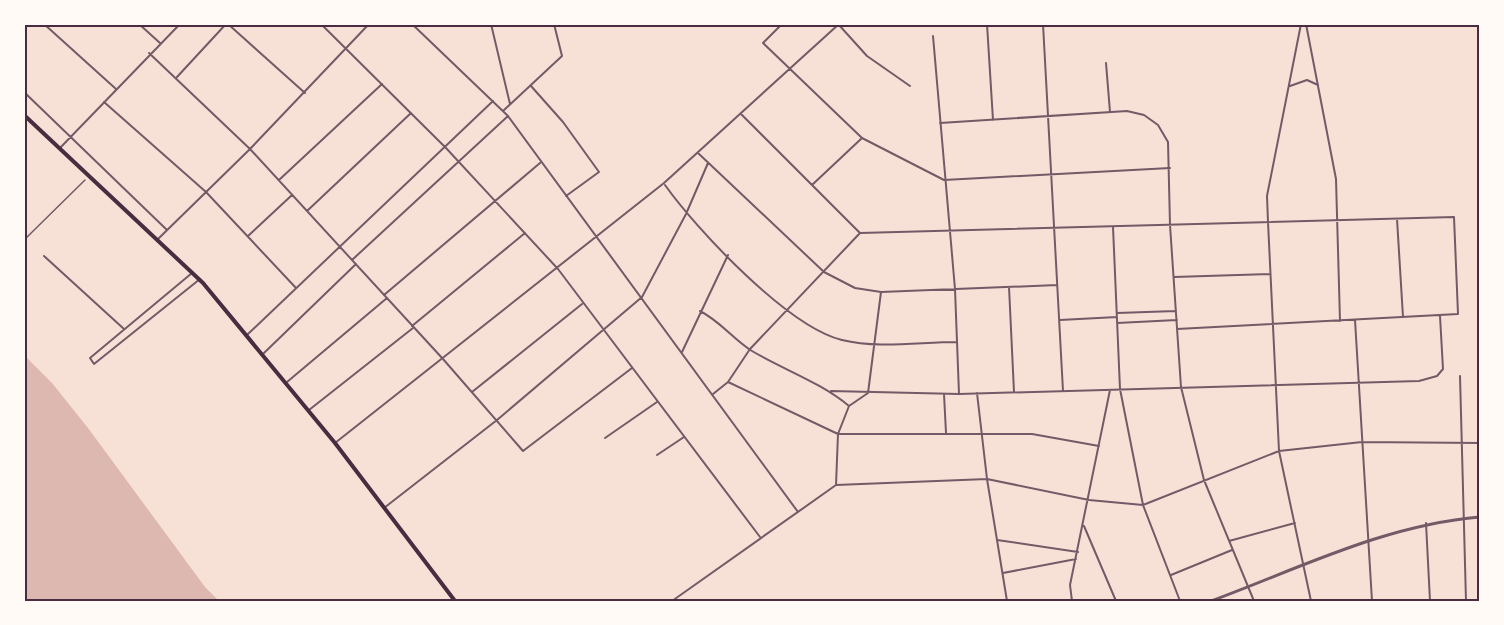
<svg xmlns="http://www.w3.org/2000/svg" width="1504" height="625" viewBox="0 0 1504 625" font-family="Rubik,sans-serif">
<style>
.water{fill:#dcb8b0}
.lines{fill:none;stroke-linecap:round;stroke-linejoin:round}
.pedestrian{stroke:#755966;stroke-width:1.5}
.minor{stroke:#755966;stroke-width:2}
.tertiary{stroke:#755966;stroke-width:3}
.secondary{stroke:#4a2c40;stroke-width:4}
.neatline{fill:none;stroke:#4a2c40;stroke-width:2}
</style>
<rect width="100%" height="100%" fill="#f7e1d7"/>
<path class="water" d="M24,355L52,383L88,428L205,587L219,601H24Z"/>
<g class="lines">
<path class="pedestrian" d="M24,240L85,180"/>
<path class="minor" d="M44,24L116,89
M139,24L160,43
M228,24L305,93
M321,24L446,148L558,269L760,537
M412,24L508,116L798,512
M491,24L510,104
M782,24L763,43L862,138L944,180L1170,168
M987,24L993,120
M1043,24L1063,391
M1301,24L1267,196L1268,222L1279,451L1311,601
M1306,24L1336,179L1340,321
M839,25L867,56L910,86
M933,36L955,289L959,394
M149,53L250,149L443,359L523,451L632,368
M1106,63L1110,112
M177,77L226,24
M531,86L563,122L599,172L566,196
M1290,86L1307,80L1318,85
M24,92L167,230
M104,102L206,192L296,288
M503,111L562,56L554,24
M741,114L860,233L1454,217L1458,314L1177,329
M940,123L1127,111L1144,115L1158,125L1168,142L1170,225L1181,387L1204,480L1254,601
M59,149L180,24
M698,153L824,272L855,288L881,292L1057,285
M279,180L382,84
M665,185C697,230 788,327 842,340C878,349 920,342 957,342
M812,185L862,138
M307,211L411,113
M1397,219L1403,317
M1113,227L1120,389L1143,505L1180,601
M248,236L292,195
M158,239L250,149L369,24
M44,256L124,329
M352,260L508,116
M192,273L90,358L94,364L200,279
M1174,277L1270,274
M1009,287L1014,392
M384,295L540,163
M700,311C720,321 733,339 752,351C784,370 820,382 849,406
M1117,313L1176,311
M1060,320L1117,317
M1355,320L1372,601
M1117,323L1177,320
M412,326L525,233
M248,334L493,101
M682,352L728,255
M264,353L356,264
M1460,376L1466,601
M287,382L387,298
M728,382L838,434H1032L1099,446
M831,391L959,394L1419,381L1437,376L1443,369L1440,316
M472,392L582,304
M977,393L987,479L1007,601
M713,394L728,382L750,349L860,233
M944,394L946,433
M309,410L413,328
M605,438L657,402
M335,443L664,183L839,24
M657,455L684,437
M836,485L838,434L849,406L868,393L881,292
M384,508L497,420L642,297L686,214L708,163
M1426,523L1430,601
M1084,526L1116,601
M997,540L1078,552
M1229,541L1295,523
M1003,573L1076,559
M1171,575L1232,550
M672,601L836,485L987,479L1089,500L1143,505L1279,451L1362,442L1480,443
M1072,601L1070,585L1110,390"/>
<path class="tertiary" d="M1211,601C1300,568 1385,525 1480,517"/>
<path class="secondary" d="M24,115L203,283L335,443L455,601"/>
</g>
<rect width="1504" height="625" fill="none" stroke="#fffaf5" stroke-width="51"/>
<rect x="26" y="26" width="1452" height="574" class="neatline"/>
</svg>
